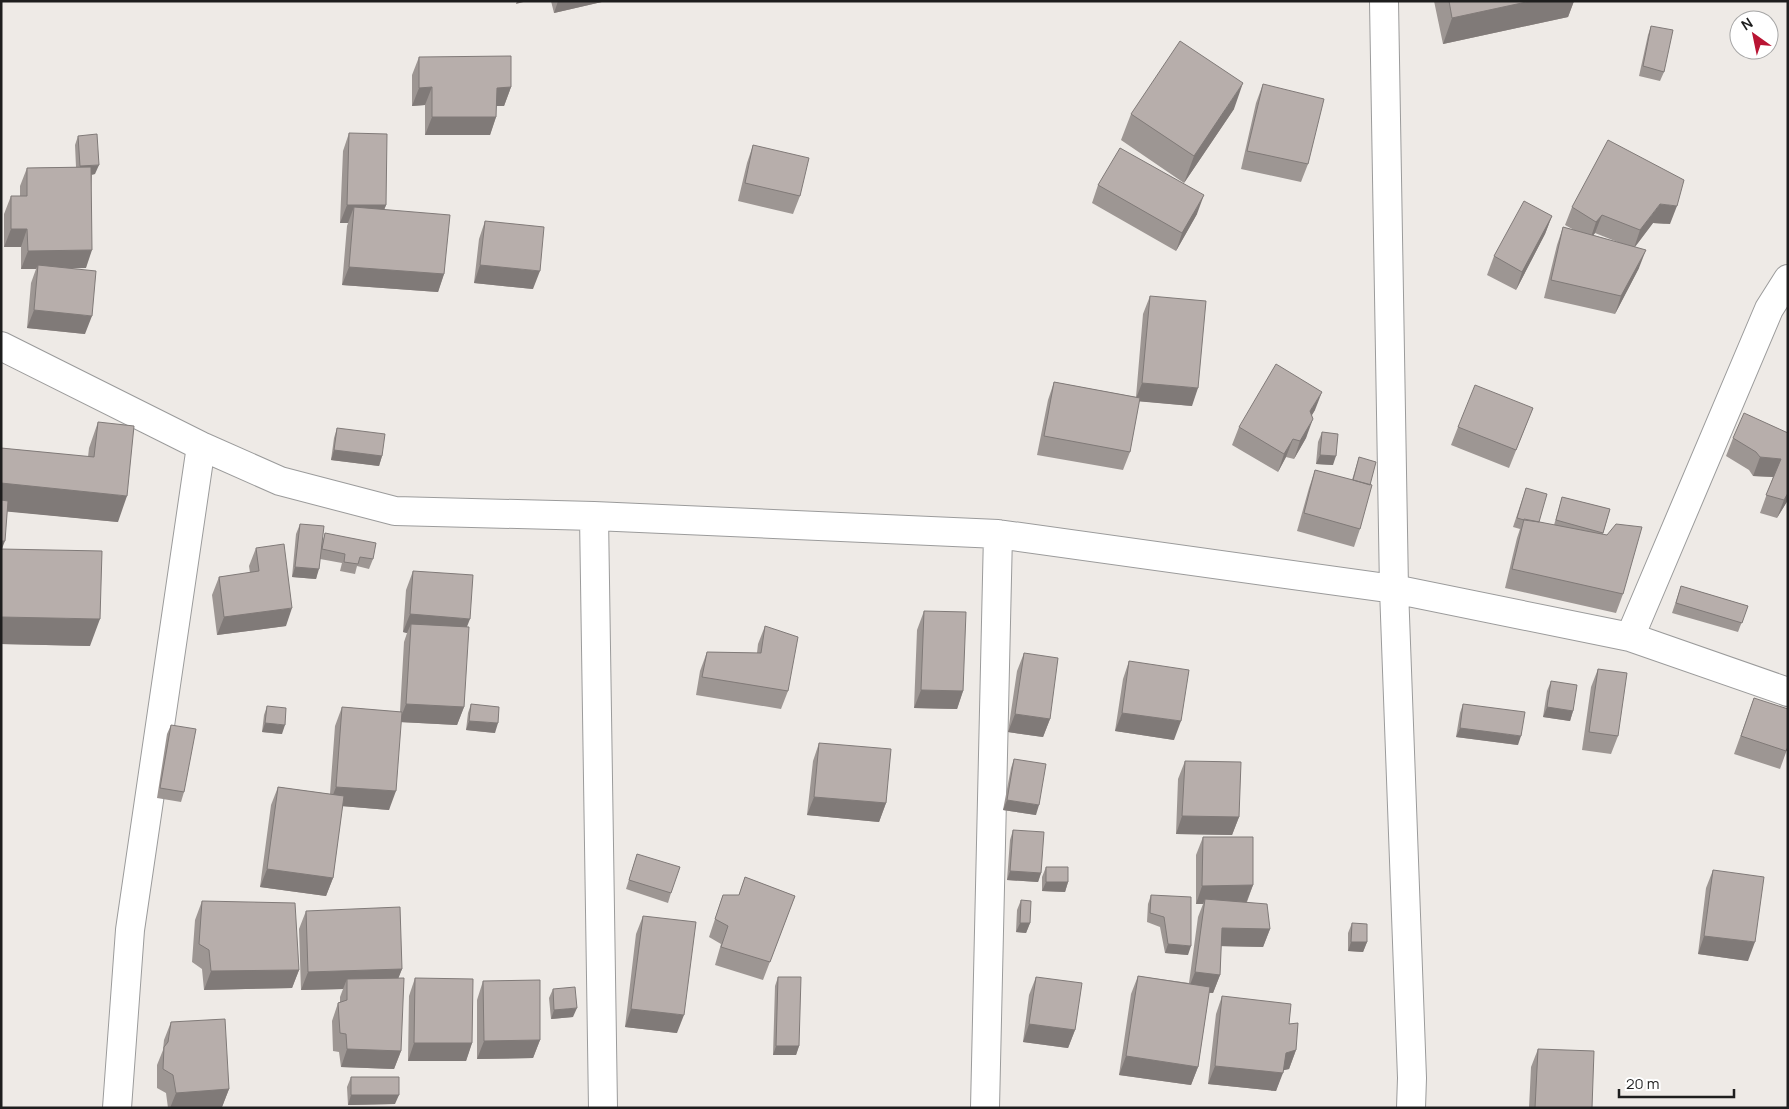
<svg xmlns="http://www.w3.org/2000/svg" width="1789" height="1109" viewBox="0 0 1789 1109" font-family="Manrope,sans-serif">
<style>
.lines{fill:none;stroke-linecap:round;stroke-linejoin:round}
.street-casing{stroke:#9b9b9b;stroke-width:30}
.street{stroke:#fff;stroke-width:28}
.wall{fill:#9d9693;fill-rule:evenodd}
.shaded-wall{fill:#807a78}
.building{fill:#b7aeab;stroke:#807a78}
</style>
<rect width="100%" height="100%" fill="#eeeae6"/>
<g class="lines">
<g class="street-casing">
<path id="street" d="M1384,1L1394,589L1412,1078L1411,1108
M1,346L201,446L280,481L395,511L594,516L998,534L1394,589L1630,637L1788,692
M594,516L603,1108
M1630,637L1769,309L1788,279
M117,1108L130,930L201,446
M985,1108L998,534"/>
</g>
<use href="#street" class="street"/>
</g>
<path class="wall" d="M551,1H606L554,13Z
M1434,1H1574L1568,17L1443,44Z
M1651,26L1664,72L1660,81L1639,76L1648,35Z
M419,57L511,87L504,106H496V117L490,135H425V105L412,106V75Z
M1263,84L1308,164L1301,182L1241,169L1256,103Z
M1234,109L1184,183L1121,140L1131,114Z
M349,133L386,205L384,210L444,274L438,292L342,285L347,226L348,223H340L343,151Z
M78,136L95,174L92,175L86,268H73L85,334L27,328L31,283L36,269H21V247H4V214L11,196H20V186L27,168L76,167L75,145Z
M753,145L800,196L793,214L738,201L747,163Z
M1098,185L1197,214L1176,251L1092,203Z
M1572,207L1670,224L1653,223L1635,247L1639,268L1615,314L1544,298L1557,245L1563,227L1574,230L1565,225ZM1595,233L1620,243L1593,235Z
M1552,216L1545,234L1516,290L1487,275L1494,256Z
M485,221L533,289L474,283L479,239Z
M1150,296L1192,406L1139,401L1130,452L1123,470L1037,455L1048,400L1054,382L1136,397L1143,314Z
M1533,408L1509,468L1451,445L1458,427Z
M1315,410L1311,416L1306,438L1294,459L1286,457L1278,472L1232,445L1239,427Z
M98,422L118,522L7,511L2,549L90,646L1,644V448L88,457L89,448Z
M337,428L382,456L379,466L331,460L334,438Z
M1322,432L1333,465L1316,464L1318,442Z
M1788,433V500L1777,518L1760,513L1773,477L1753,476L1749,470L1726,456L1733,438Z
M1359,457L1370,485L1360,529L1354,547L1297,531L1309,488L1315,470L1352,480Z
M1526,488L1539,522L1554,525L1562,497L1610,509L1603,534L1623,594L1616,613L1505,588L1517,538L1520,529L1513,527Z
M300,524L322,543L325,533L373,559L369,569L357,566L355,574L340,571L342,563L320,559L316,579L292,577L296,534Z
M256,548L286,626L217,635L212,595L219,577L250,573L249,566Z
M413,571L467,626L464,707L457,725L401,722L389,810L342,806L333,878L326,896L260,887L271,805L278,787L330,794L335,726L342,707L400,712L404,642L407,633L403,632L406,590Z
M1681,586L1748,606L1738,632L1672,613Z
M924,611L963,691L957,709L914,708L917,630Z
M765,626L788,691L781,709L696,695L700,671L707,652L757,653L758,644Z
M1024,653L1050,719L1043,737L1008,732L1017,671Z
M1129,661L1174,740L1115,731L1123,679Z
M1598,669L1618,736L1611,754L1582,750L1591,687Z
M1551,681L1573,711L1570,721L1543,717L1547,691Z
M1754,698L1788,747L1780,769L1734,754Z
M471,704L495,733L466,730L468,713Z
M1463,704L1518,745L1456,737L1460,713Z
M267,706L282,734L262,732L264,715Z
M171,725L184,792L181,802L157,798L167,734Z
M819,743L886,803L879,822L807,815L813,761Z
M1014,759L1036,815L1003,810L1011,768Z
M1185,761L1239,817L1232,835L1176,834L1178,779Z
M1013,830L1041,873L1038,882L1007,880L1010,840Z
M1203,837L1253,885L1247,902L1270,929L1263,947L1221,946L1220,975L1213,993H1209L1198,1067L1191,1085L1119,1075L1131,994L1138,976L1189,983L1198,917L1203,904H1196V855Z
M637,854L671,893L668,903L626,889Z
M1046,867L1068,882L1065,892L1042,891V877Z
M1713,870L1748,961L1698,954L1706,888Z
M745,877L795,896L763,980L715,965L721,944L709,937L723,895H739Z
M1151,895L1188,955L1165,953L1160,927L1147,922L1148,904Z
M1021,900L1030,923L1026,933L1016,932L1017,910Z
M202,901L299,970L292,988L204,990L202,969L192,962L195,920Z
M306,911L402,969L398,978L401,1051L394,1069L341,1067L339,1052L333,1051L332,1021L338,1003L340,1002V997L343,989L301,990L299,929Z
M643,916L677,1033L625,1027L636,934Z
M1352,923L1367,942L1363,952L1348,951V933Z
M778,977L799,1046L796,1055H773L775,986Z
M1036,977L1075,1030L1068,1048L1023,1042L1029,995Z
M415,978L472,1043L466,1061H408L409,996Z
M483,981L540,1040L533,1058L477,1059V1000Z
M553,989L573,1017L551,1019L549,998Z
M1222,996L1289,1024L1296,1050L1289,1069L1283,1070L1276,1091L1208,1084L1216,1014Z
M171,1022L229,1089L222,1107L168,1108L166,1093L157,1088V1065L163,1050L164,1040Z
M1538,1049L1592,1108H1529L1531,1067Z
M351,1077L395,1104L348,1105L347,1087Z"/>
<path class="shaded-wall" d="M517,1H527L516,4Z
M558,1H606L554,13Z
M1531,1H1574L1568,17L1443,44L1452,18Z
M1243,83L1234,109L1184,183L1194,156Z
M432,87L425,105L412,106L419,88Z
M511,87L504,106H490L497,88Z
M432,117H496L490,135H425Z
M99,165L95,174L77,176L80,166Z
M1204,195L1197,214L1176,251L1182,233Z
M1660,204L1677,206L1670,224L1653,223L1634,248L1640,230Z
M347,205H386L379,223L354,207L348,223H340Z
M1602,215L1595,233L1590,240L1596,222Z
M1552,216L1545,234L1516,290L1522,272Z
M11,229H27L21,247H4Z
M92,250L86,268L37,269L38,265L36,269H21L28,251Z
M1646,250L1639,268L1615,314L1621,296Z
M480,265L540,271L533,289L474,283Z
M349,267L444,274L438,292L342,285Z
M34,310L92,316L85,334L27,328Z
M1142,383L1198,388L1192,406L1135,401Z
M1322,392L1315,410L1303,430L1310,411Z
M1313,419L1306,438L1294,459L1300,441Z
M1293,439L1286,457L1278,472L1284,454Z
M334,450L382,456L379,466L331,460Z
M1320,455L1336,456L1333,465L1316,464Z
M1760,457L1781,459L1774,477L1753,476Z
M1,483L127,496L118,522L1,511Z
M1788,493V500L1777,518L1784,500Z
M1,541H5L1,551Z
M295,567L319,569L316,579L292,577Z
M292,608L286,626L217,635L224,617Z
M410,614L470,619L463,637L411,624L407,633L403,632Z
M1,617L100,619L90,646L1,644Z
M921,690L963,691L957,709L914,708Z
M406,704L464,707L457,725L399,722Z
M1547,707L1573,711L1570,721L1543,717Z
M1122,713L1181,721L1174,740L1115,731Z
M1015,714L1050,719L1043,737L1008,732Z
M469,721L498,723L495,733L466,730Z
M265,723L285,725L282,734L262,732Z
M1460,728L1521,736L1518,745L1456,737Z
M336,787L396,791L389,810L329,805Z
M814,797L886,803L879,822L807,815Z
M1007,800L1039,805L1036,815L1003,810Z
M1182,816L1239,817L1232,835L1176,834Z
M267,869L333,878L326,896L260,887Z
M1010,871L1041,873L1038,882L1007,880Z
M1046,882H1068L1065,892L1042,891Z
M1253,885L1246,903L1205,899L1203,904H1196L1202,886Z
M1020,923H1030L1026,933L1016,932Z
M1222,928L1270,929L1263,947L1216,946Z
M1704,936L1755,942L1748,961L1698,954Z
M1351,942H1367L1363,952L1348,951Z
M1168,944L1191,946L1188,955L1165,953Z
M402,969L395,987L347,979L343,989L301,990L308,972Z
M299,970L292,988L204,990L211,971Z
M1195,972L1220,975L1213,993L1188,990Z
M577,1008L573,1017L551,1019L554,1010Z
M631,1009L684,1015L677,1033L625,1027Z
M1029,1024L1075,1030L1068,1048L1023,1042Z
M540,1040L533,1058L477,1059L484,1041Z
M414,1043H472L466,1061H408Z
M776,1046H799L796,1055H773Z
M347,1049L401,1051L394,1069L341,1067Z
M1296,1050L1289,1069L1280,1071L1286,1053Z
M1126,1056L1198,1067L1191,1085L1119,1075Z
M1215,1066L1283,1073L1276,1091L1208,1084Z
M229,1089L222,1107L170,1108L176,1093Z
M351,1095H399L395,1104L348,1105Z"/>
<path class="building" d="M1449,1H1531L1452,18Z
M1651,26L1673,30L1664,72L1643,66Z
M1180,41L1243,83L1194,156L1131,114Z
M511,56V87L497,88L496,117H432V87L419,88V57Z
M1263,84L1324,99L1308,164L1247,151Z
M349,133L387,134L386,205H347Z
M97,134L99,165L80,166L78,136Z
M1608,140L1684,180L1677,206L1660,204L1640,230L1602,215L1596,222L1572,207Z
M753,145L809,158L800,196L745,183Z
M1120,148L1204,195L1182,233L1098,185Z
M91,167L92,250L28,251L27,229H11V196H27V168Z
M1524,201L1552,216L1522,272L1494,256Z
M354,207L450,215L444,274L349,267Z
M485,221L544,227L540,271L480,265Z
M1563,227L1646,250L1621,296L1551,280Z
M38,265L96,271L92,316L34,310Z
M1150,296L1206,301L1198,388L1142,383Z
M1276,364L1322,392L1310,411L1313,419L1300,441L1293,439L1284,454L1239,427Z
M1054,382L1140,398L1130,452L1044,436Z
M1475,385L1533,408L1516,450L1458,427Z
M1744,413L1788,433V493L1784,500L1766,495L1781,459L1760,457L1756,452L1733,438Z
M98,422L134,426L127,496L1,483V448L94,457Z
M337,428L385,434L382,456L334,450Z
M1322,432L1338,434L1336,456L1320,455Z
M1359,457L1376,462L1370,485L1353,480Z
M1315,470L1372,485L1360,529L1304,513Z
M1526,488L1547,494L1539,522L1524,520L1517,518Z
M1562,497L1610,509L1603,533L1556,520Z
M1,500L8,501L5,541H1Z
M1524,519L1607,535L1616,524L1642,527L1623,594L1512,569Z
M300,524L324,526L319,569L295,567Z
M325,533L376,543L373,559L360,557L358,564L344,562L345,554L322,549Z
M284,544L292,608L224,617L219,577L259,571L256,548Z
M1,549L102,551L100,619L1,617Z
M413,571L473,575L470,619L410,614Z
M1681,586L1748,606L1742,623L1676,603Z
M924,611L966,612L963,691L921,690Z
M411,624L469,627L464,707L406,704Z
M765,626L798,637L788,691L702,677L707,652L761,653Z
M1024,653L1058,658L1050,719L1015,714Z
M1129,661L1189,670L1181,721L1122,713Z
M1598,669L1627,673L1618,736L1589,732Z
M1551,681L1577,685L1573,711L1547,707Z
M1754,698L1788,709V747L1786,751L1741,736Z
M471,704L499,707L498,723L469,721Z
M1463,704L1525,712L1521,736L1460,728Z
M267,706L286,708L285,725L265,723Z
M342,707L402,712L396,791L336,787Z
M171,725L196,729L184,792L160,788Z
M819,743L891,749L886,803L814,797Z
M1014,759L1046,764L1039,805L1007,800Z
M1185,761L1241,762L1239,817L1182,816Z
M278,787L344,796L333,878L267,869Z
M1013,830L1044,832L1041,873L1010,871Z
M1203,837H1253V885L1202,886Z
M637,854L680,867L671,893L629,880Z
M1046,867H1068V882H1046Z
M1713,870L1764,877L1755,942L1704,936Z
M745,877L795,896L770,962L721,947L728,926L715,919L723,895H739Z
M1151,895L1191,897V946L1168,944L1164,917L1150,913Z
M1205,899L1267,904L1270,929L1222,928L1220,975L1195,972Z
M1021,900L1031,901L1030,923H1020Z
M202,901L295,903L299,970L211,971L209,950L199,944Z
M400,907L402,969L308,972L306,911Z
M643,916L696,922L684,1015L631,1009Z
M1352,923L1367,924V942H1351Z
M1138,976L1210,987L1198,1067L1126,1056Z
M778,977H801L799,1046H776Z
M1036,977L1082,983L1075,1030L1029,1024Z
M404,978L401,1051L347,1049L346,1034L340,1033L338,1003L347,1000V979Z
M415,978L473,979L472,1043H414Z
M540,980V1040L484,1041L483,981Z
M575,987L577,1008L554,1010L553,989Z
M1222,996L1291,1004L1289,1024L1298,1023L1296,1050L1286,1053L1283,1073L1215,1066Z
M225,1019L229,1089L176,1093L173,1075L163,1069L164,1047L168,1042L171,1022Z
M1538,1049L1594,1051L1592,1108H1535Z
M351,1077H399V1095H351Z"/>
<rect width="1789" height="1109" fill="none" stroke="#1e1e1e" stroke-width="5"/>
<g transform="translate(1754 35) rotate(327)"><circle r="24" fill="#ffffff" stroke="#a5a5a5"/>
<path d="M0-4L9 19L0 12L-9 19Z" fill="#b91433"/>
<text y="-8" font-size="14" font-weight="bold" text-anchor="middle" fill="#1e1e1e">N</text>
</g>
<path d="M1619 1089v8h115v-8" fill="none" stroke="#1e1e1e" stroke-width="2.5"/>
<text x="1626" y="1089" font-size="15" fill="#1e1e1e" stroke="#ffffff" stroke-width="4" paint-order="stroke">20 m</text>
</svg>
